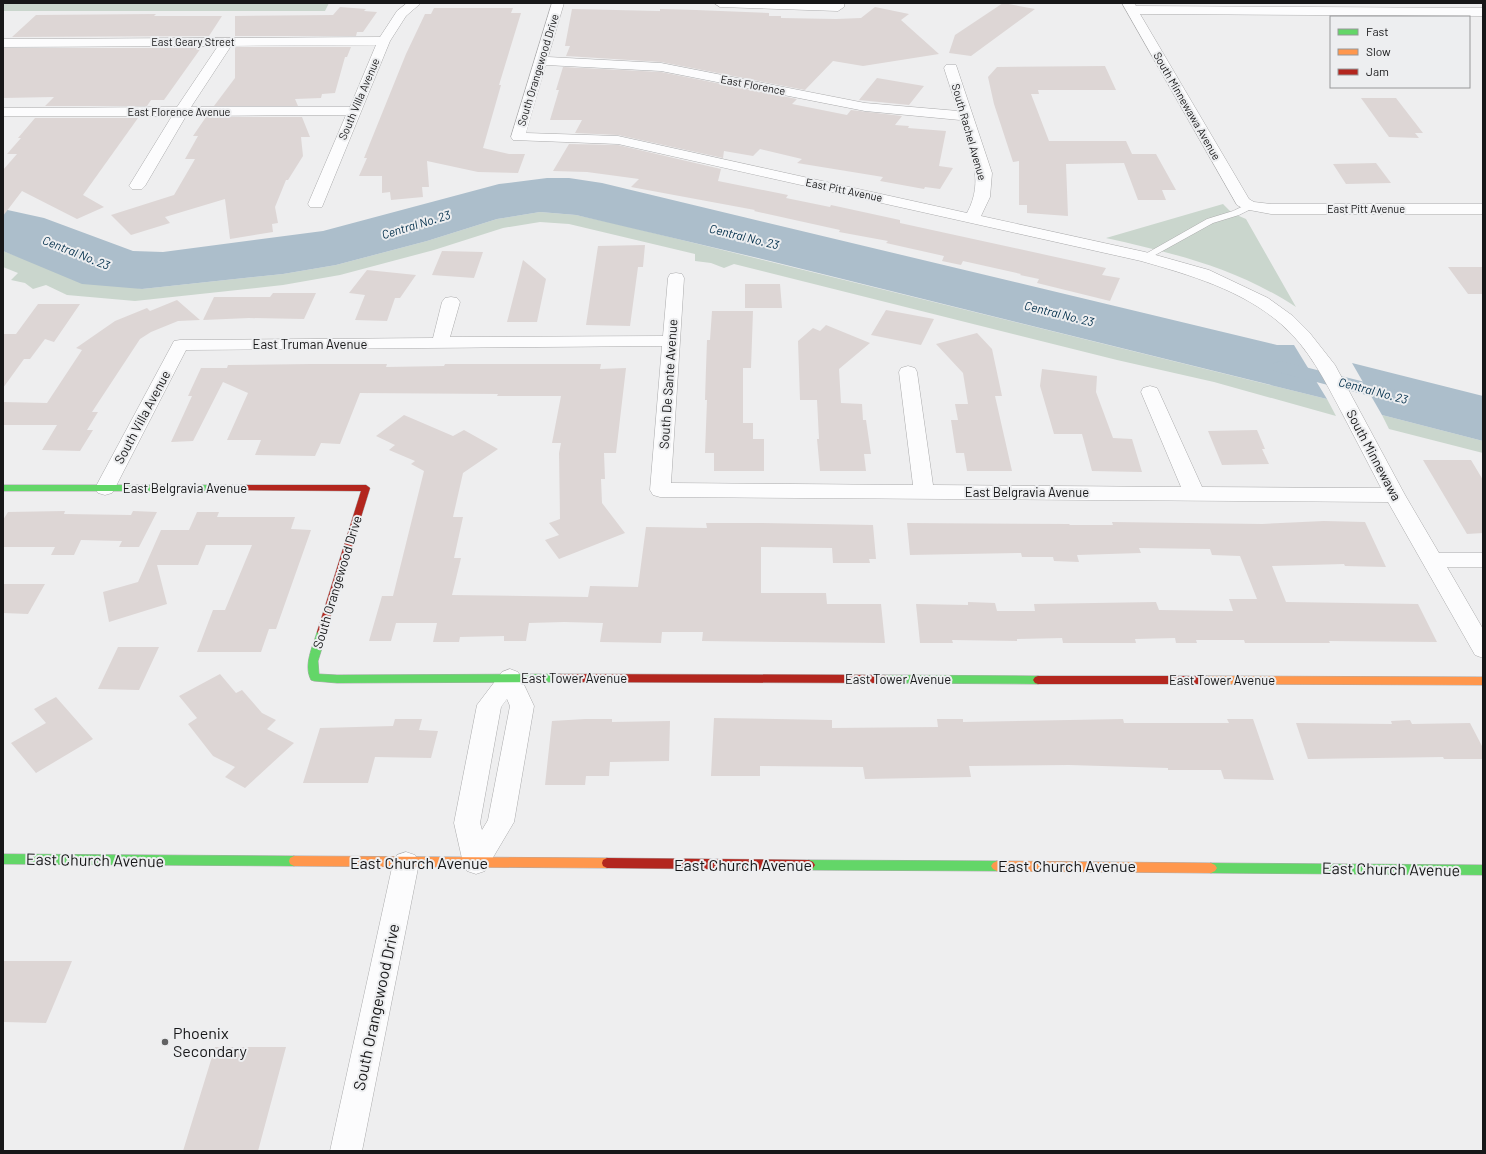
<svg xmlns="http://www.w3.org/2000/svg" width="1486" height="1154" viewBox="0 0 1486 1154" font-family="Barlow,sans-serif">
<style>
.green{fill:#cad6cd}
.water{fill:#acbecb}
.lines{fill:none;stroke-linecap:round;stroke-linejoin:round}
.canal{fill:#acbecb;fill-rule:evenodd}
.building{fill:#ddd6d5}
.lane-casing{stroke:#ababac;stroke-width:1}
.street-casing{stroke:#ababac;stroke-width:1}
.fast-casing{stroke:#ababac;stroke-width:1}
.slow-casing{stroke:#ababac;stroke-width:1}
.jam-casing{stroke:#ababac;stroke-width:1}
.lane{fill:#fcfcfd;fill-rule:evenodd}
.street{fill:#fcfcfd;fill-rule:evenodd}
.fast{fill:#63d668;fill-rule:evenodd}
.slow{fill:#ff974d;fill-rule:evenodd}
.jam{fill:#b3261e;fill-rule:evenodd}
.poi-dot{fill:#626263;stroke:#edeef0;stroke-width:1.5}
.labels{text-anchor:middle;stroke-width:4;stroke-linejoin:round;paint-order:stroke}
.far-street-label{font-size:11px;fill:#171718;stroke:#edeef0}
.far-water-label{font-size:12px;font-style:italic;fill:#002e4a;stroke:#edeef0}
.street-label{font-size:13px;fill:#171718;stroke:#edeef0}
.near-street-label{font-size:16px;fill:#171718;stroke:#edeef0}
.near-poi-label{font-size:16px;fill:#171718;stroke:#edeef0;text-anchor:start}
</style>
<rect width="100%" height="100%" fill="#eeeeef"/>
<path class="green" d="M3,3H329L325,11H3Z
M1223,204L1232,213L1246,219L1296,307C1234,267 1176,254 1106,238Z
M540,212L576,215L617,224L1327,399L1336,416L1214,382L1117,360L734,264L724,268L711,263L695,261V254L569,224L540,222L503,228L434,250L340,275L283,285L135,301L67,295L46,285L33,289L25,283L11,280L18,273L3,267V251L40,265L142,289L283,274L336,265L427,241L497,219Z
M1382,415L1483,441V453L1389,429Z"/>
<path class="water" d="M547,178H569L602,183L1277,345H1294L1327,399L758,258L576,215L540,212L497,219L427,241L336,265L283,274L142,289L82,284L3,251V209L44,218L133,251L163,252L323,231L499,184Z
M1352,363L1483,396V441L1382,415Z"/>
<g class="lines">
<path class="canal" d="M1281,361L1409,393L1412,398L1409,403L1401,404L1274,371L1271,367L1274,363Z"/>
</g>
<path class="building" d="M1003,3L1035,9L971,56L949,53L955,35Z
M340,7L366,9L364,11L377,12L363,32H357L356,36H235V16L333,15Z
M875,7L909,14L901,20L939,54L863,66L833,61L805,90L661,62L566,56L570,46H565L572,9L660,11V9L696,10L769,13V16H781V18L836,19L861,18Z
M434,8H513L511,13H521L499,85H501L483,148L509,154H525L518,173L478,172L427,161L429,187H422L423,197L391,200L390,192L382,193V176H359L367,158H364L406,54L425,14H431Z
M156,14L154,16H222L209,36L12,37L36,15Z
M235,47H351L347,57H345L335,93L322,94L321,98L295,99L298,106H214L235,78Z
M3,48H201L164,100H151L147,106H45L54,97L3,98Z
M1105,66L1116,90H1038L1039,94H1031L1049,141H1126L1132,154H1156L1176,190H1162L1166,200H1138L1124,163L1066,164L1068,216L1027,213V205H1019V161L1013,162L994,104L988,77L997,67Z
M563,67L661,72L797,99L792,104L847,115L851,110L902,116L895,125L909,126L908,128L946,131L939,166L953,168L940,189L925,187L924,189L880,181L883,177L797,163L802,159L760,149L753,156L724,151L723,158L618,135L575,133L582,120H550L559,90H556Z
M877,78L924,86L909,105L859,100Z
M1361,98H1396L1423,133H1415L1419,138L1389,137Z
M206,117H302L310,137H301L303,156L288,180H286L275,207L278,223L272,224L273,232L230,239L225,199L165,217L170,223L131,235L111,215L174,195L195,159H185L198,136H193Z
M35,118H138L83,195L104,207L77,219L22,191L3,216V170L17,154H7L21,138H18Z
M569,144L618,145L721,169L718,181L788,195L786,198L830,207L831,205L900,220V223L1106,268L1102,275L1120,278L1110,301L1037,283L1039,279L1020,275L1021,274L963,261L961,265L942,261L944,256L886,243L888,241L839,232L840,230L754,211L755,210L631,187L639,179L587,172L553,171Z
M1376,163L1391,183L1346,184L1333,164Z
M645,245L643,267H638L630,326L586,325L598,246Z
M442,251L483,252L474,278L432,275Z
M523,260L546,279L537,322H507Z
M1448,267H1483V294H1468Z
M367,270L416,275L400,298H395L387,321L355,320L365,295L349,293Z
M745,284H780L782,308H745Z
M273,293H316L304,319L249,318L203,320L214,297H270Z
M177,300L200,320L178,321L151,332L140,339L92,412H98L87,430H93L80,451L42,450L57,425H3V402L47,403L82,350L76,348L115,321L147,308L150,311Z
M38,304H80L54,342L45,339L30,359H24L3,388V334H16Z
M886,310L934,319L921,345L871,335Z
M712,311H753L751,368H743V423H753V439H764V471H714V453H705L707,400H705L706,368L707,340H710Z
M826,325L870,343L839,369L841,403L862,404L863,420H866L871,454H864L866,471H820L817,439H819L817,400H800L798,341L813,328L820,331Z
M977,333L992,349L1002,396H995L1012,471H967L964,453H956L951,420H958L955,404H968L963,373L936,344Z
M311,364H387L386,367L444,366L445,364H601L600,369L626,368L616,453H604L605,479H601L602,503L625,533L559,559L545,540L559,535L549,523L560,519L559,453L561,443H552L561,396H497L498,394L360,393L340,444L321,443L315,456L255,455L261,440H227L248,393L223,382L193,441L171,442L192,396H188L201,368H227L228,365Z
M1042,369L1097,376L1096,392L1113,438L1132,439L1142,472L1092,471L1082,434H1054L1040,386Z
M404,415L453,436L464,430L498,449L463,473L453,517H463L454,558H461L452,595L588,597L590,586L638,587L646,527L707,528L706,523H760L873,525L876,559H869L870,563H833L832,548L761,547V593H826L827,604H881L885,643L702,641L703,632H662L661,643L600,642L603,623L564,622L529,623L526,641H504V636L460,637L459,642H433L437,623H396L391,641H369L382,596H393L424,471L411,464L415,461L389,450L395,445L376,436Z
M1257,430L1265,449H1262L1269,464L1222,465L1208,431Z
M1423,460H1471L1483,480V533L1467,534Z
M65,511L64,514L131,515L133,511L157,512L139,547H119L122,541L81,540L74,555H51L55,547H3V520L8,512Z
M197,512H219L217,517H295L291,529L311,530L276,629H269L261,652H197L213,610H225L252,545H206L198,565H157L167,604L109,622L103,592L138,582L161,530H189Z
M1324,521L1365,522L1386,567L1345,566L1344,564L1272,566L1286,602L1418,604L1437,642L1329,641L1330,643H1245L1244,640H1196L1197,643H1176L1175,638L1135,639L1136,643H1063L1062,638L1017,639V641L952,640L953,643H920L916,604L968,605V602L995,603L997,611H1035L1034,604L1156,602L1159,610L1233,611L1229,599H1257L1240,556L1212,555L1210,549L1139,548L1141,553L1077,555L1079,562L1054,561L1053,557H1022L1021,553L910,555L907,523L1069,524L1070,525H1113L1112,522L1262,524Z
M3,584H45L28,614L3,613Z
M118,647H159L139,690L98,689Z
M220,674L236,693L242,690L262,713L276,720L267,729L294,743L245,788L225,777L235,767L213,756L188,724L197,718L179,696Z
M56,697L93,739L36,773L11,743L46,723L34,709Z
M714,718L832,720V728L938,727L937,719H963V722L1123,719L1124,723H1229L1227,719H1253L1274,780L1224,779L1221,770H1168V768L1069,765L969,766L971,777L865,779L863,767L760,766V776H711Z
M395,719H422L419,730L438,731L431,758L375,757L368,783H303L320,728L393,726Z
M585,719H612V722L670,721L669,761L610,762L609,776H586L585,785H545L552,721Z
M1410,720L1412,724L1470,723L1483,748V759H1444L1443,757L1308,759L1296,723L1392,724L1391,721Z
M3,961H72L46,1023L3,1022Z
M215,1047H286L258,1151H183Z"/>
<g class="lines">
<g class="lane-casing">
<path id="lane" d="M1250,203L1254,206L1253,208L1239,215L1213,223L1148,259L1145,260L1140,257L1207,219L1233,211Z"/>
</g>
<g class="street-casing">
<path id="street" d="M407,3H421L406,16L390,41L322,207H310L308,204L346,115L186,116L145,186L142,189H132L129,186L172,116H3V108L177,107L218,46L3,47V39L380,37L397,11ZM376,45L350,107H191L231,46Z
M552,3H564L548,57L661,63L865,103L958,111L944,68L946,65H956L992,173L990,197L981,216L1145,252L1209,270L1268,298L1293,316L1309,332L1335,365L1405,495L1439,553H1483V567H1447L1483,629V658L1475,655L1388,502L660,497L653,495L650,490L662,346L186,350L115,488L112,493L105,495L98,493L95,488L174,341L180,340L433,338L442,302L445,298L451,297L457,298L460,302L450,337L663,336L668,278L670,274L676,273L682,274L684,278L671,483L913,485L899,372L901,368L908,366L915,368L917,372L933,485L1181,487L1141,392L1143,388L1150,386L1157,388L1159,392L1202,487L1381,488C1368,463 1355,438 1342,413C1325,381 1309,348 1281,324C1242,290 1190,275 1141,261L618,144L513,140L511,137ZM546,65L661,71L865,111L960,120C970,152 985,180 967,213L618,136L526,133Z
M714,3H844V7L838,11L720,7Z
M1122,3H1134L1136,6L1483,8V16L1140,14L1249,199L1254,202L1271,204H1483V214H1271L1244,209L1237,205Z
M510,669L518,672L534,706L514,822L485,871L476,874L467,871L463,863L454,823L477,705L502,672ZM507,699L510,706L488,820L482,830L480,823L501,707Z
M406,852L415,855L419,863L362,1151H330L393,863L397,855Z"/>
</g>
<g class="fast-casing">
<path id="fast" d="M3,485H235L239,488L235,491H3Z
M322,629L325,630L327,632L318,661L319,674L337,675L560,674L563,675L565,678L563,681L560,682L337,683L314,681L311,680C303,665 313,646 317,632L319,630Z
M884,675L1038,676L1041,677L1043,680L1041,683L1038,684L884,683L881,682L879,679L881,676Z
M3,854L294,856L298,858L299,861L298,864L294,866L3,864Z
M809,860L997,861L1001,863L1003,866L1001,869L997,871L809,870L805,868L803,865L805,862Z
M1211,863L1483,865V875L1211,873L1207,871L1205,868L1207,865Z"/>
</g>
<g class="slow-casing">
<path id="slow" d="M1206,676L1483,677V685L1206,684L1203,683L1201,680L1203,677Z
M294,856L607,858L611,860L612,863L611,866L607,868L294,866L290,864L289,861L290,858Z
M997,861L1211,863L1215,865L1217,868L1215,871L1211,873L997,871L993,869L991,866L993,863Z"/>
</g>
<g class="jam-casing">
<path id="jam" d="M235,485H366L370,488L325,634H319L317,632L361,491L232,490L231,488L232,486Z
M560,674L884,675L887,676L889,679L887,682L884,683L560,682L557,681L555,678L557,675Z
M1038,676H1206L1209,677L1211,680L1209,683L1206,684H1038L1035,683L1033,680L1035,677Z
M607,858L809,860L813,862L815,865L813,868L809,870L607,868L603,866L602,863L603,860Z"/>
</g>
<use href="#lane" class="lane"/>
<use href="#street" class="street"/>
<use href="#fast" class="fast"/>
<use href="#slow" class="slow"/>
<use href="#jam" class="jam"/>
</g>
<circle class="poi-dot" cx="165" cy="1042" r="4"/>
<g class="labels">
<g class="far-street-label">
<text x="193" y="46">East Geary Street</text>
<text transform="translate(538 70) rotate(-73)" y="4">South Orangewood Drive</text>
<text transform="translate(753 85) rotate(11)" y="4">East Florence</text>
<text transform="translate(359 99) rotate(-67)" y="4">South Villa Avenue</text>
<text transform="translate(1187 106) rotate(60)" y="4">South Minnewawa Avenue</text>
<text x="179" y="116">East Florence Avenue</text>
<text transform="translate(969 132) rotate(74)" y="4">South Rachel Avenue</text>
<text transform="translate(844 190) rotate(12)" y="4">East Pitt Avenue</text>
<text x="1366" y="213">East Pitt Avenue</text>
</g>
<g class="far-water-label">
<text transform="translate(416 225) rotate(-17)" y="4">Central No. 23</text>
<text transform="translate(744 237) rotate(14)" y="4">Central No. 23</text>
<text transform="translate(76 253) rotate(22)" y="4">Central No. 23</text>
<text transform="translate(1059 314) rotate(14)" y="4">Central No. 23</text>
<text transform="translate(1373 391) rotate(15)" y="4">Central No. 23</text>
</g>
<g class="street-label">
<text x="310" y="349">East Truman Avenue</text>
<text transform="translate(668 384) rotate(-86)" y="5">South De Sante Avenue</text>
<text transform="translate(142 417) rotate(-62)" y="5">South Villa Avenue</text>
<text transform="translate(1374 455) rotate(62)" y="5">South Minnewawa</text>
<text x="185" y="493">East Belgravia Avenue</text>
<text x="1027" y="497">East Belgravia Avenue</text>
<text transform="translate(337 582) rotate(-73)" y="5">South Orangewood Drive</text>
<text x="574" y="683">East Tower Avenue</text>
<text x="898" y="684">East Tower Avenue</text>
<text x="1222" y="685">East Tower Avenue</text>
</g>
<g class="near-street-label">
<text transform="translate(95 860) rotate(1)" y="6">East Church Avenue</text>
<text x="419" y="869">East Church Avenue</text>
<text x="743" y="871">East Church Avenue</text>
<text x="1067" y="872">East Church Avenue</text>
<text transform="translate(1391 869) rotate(1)" y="6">East Church Avenue</text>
<text transform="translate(376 1007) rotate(-78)" y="6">South Orangewood Drive</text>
</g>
<g class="near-poi-label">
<text x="173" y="1039">Phoenix<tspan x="173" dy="18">Secondary</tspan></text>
</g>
</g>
<rect width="1486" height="1154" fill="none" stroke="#171718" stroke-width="8"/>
<rect x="1330" y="16" width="140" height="72" fill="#edeef0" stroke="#97989a"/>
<rect x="1338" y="29" width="20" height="6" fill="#63d668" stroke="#97989a"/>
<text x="1366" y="36" font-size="12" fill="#171718">Fast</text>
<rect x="1338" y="49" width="20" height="6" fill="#ff974d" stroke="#97989a"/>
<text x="1366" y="56" font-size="12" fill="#171718">Slow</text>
<rect x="1338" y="69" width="20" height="6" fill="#b3261e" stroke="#97989a"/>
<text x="1366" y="76" font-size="12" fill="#171718">Jam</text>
</svg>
